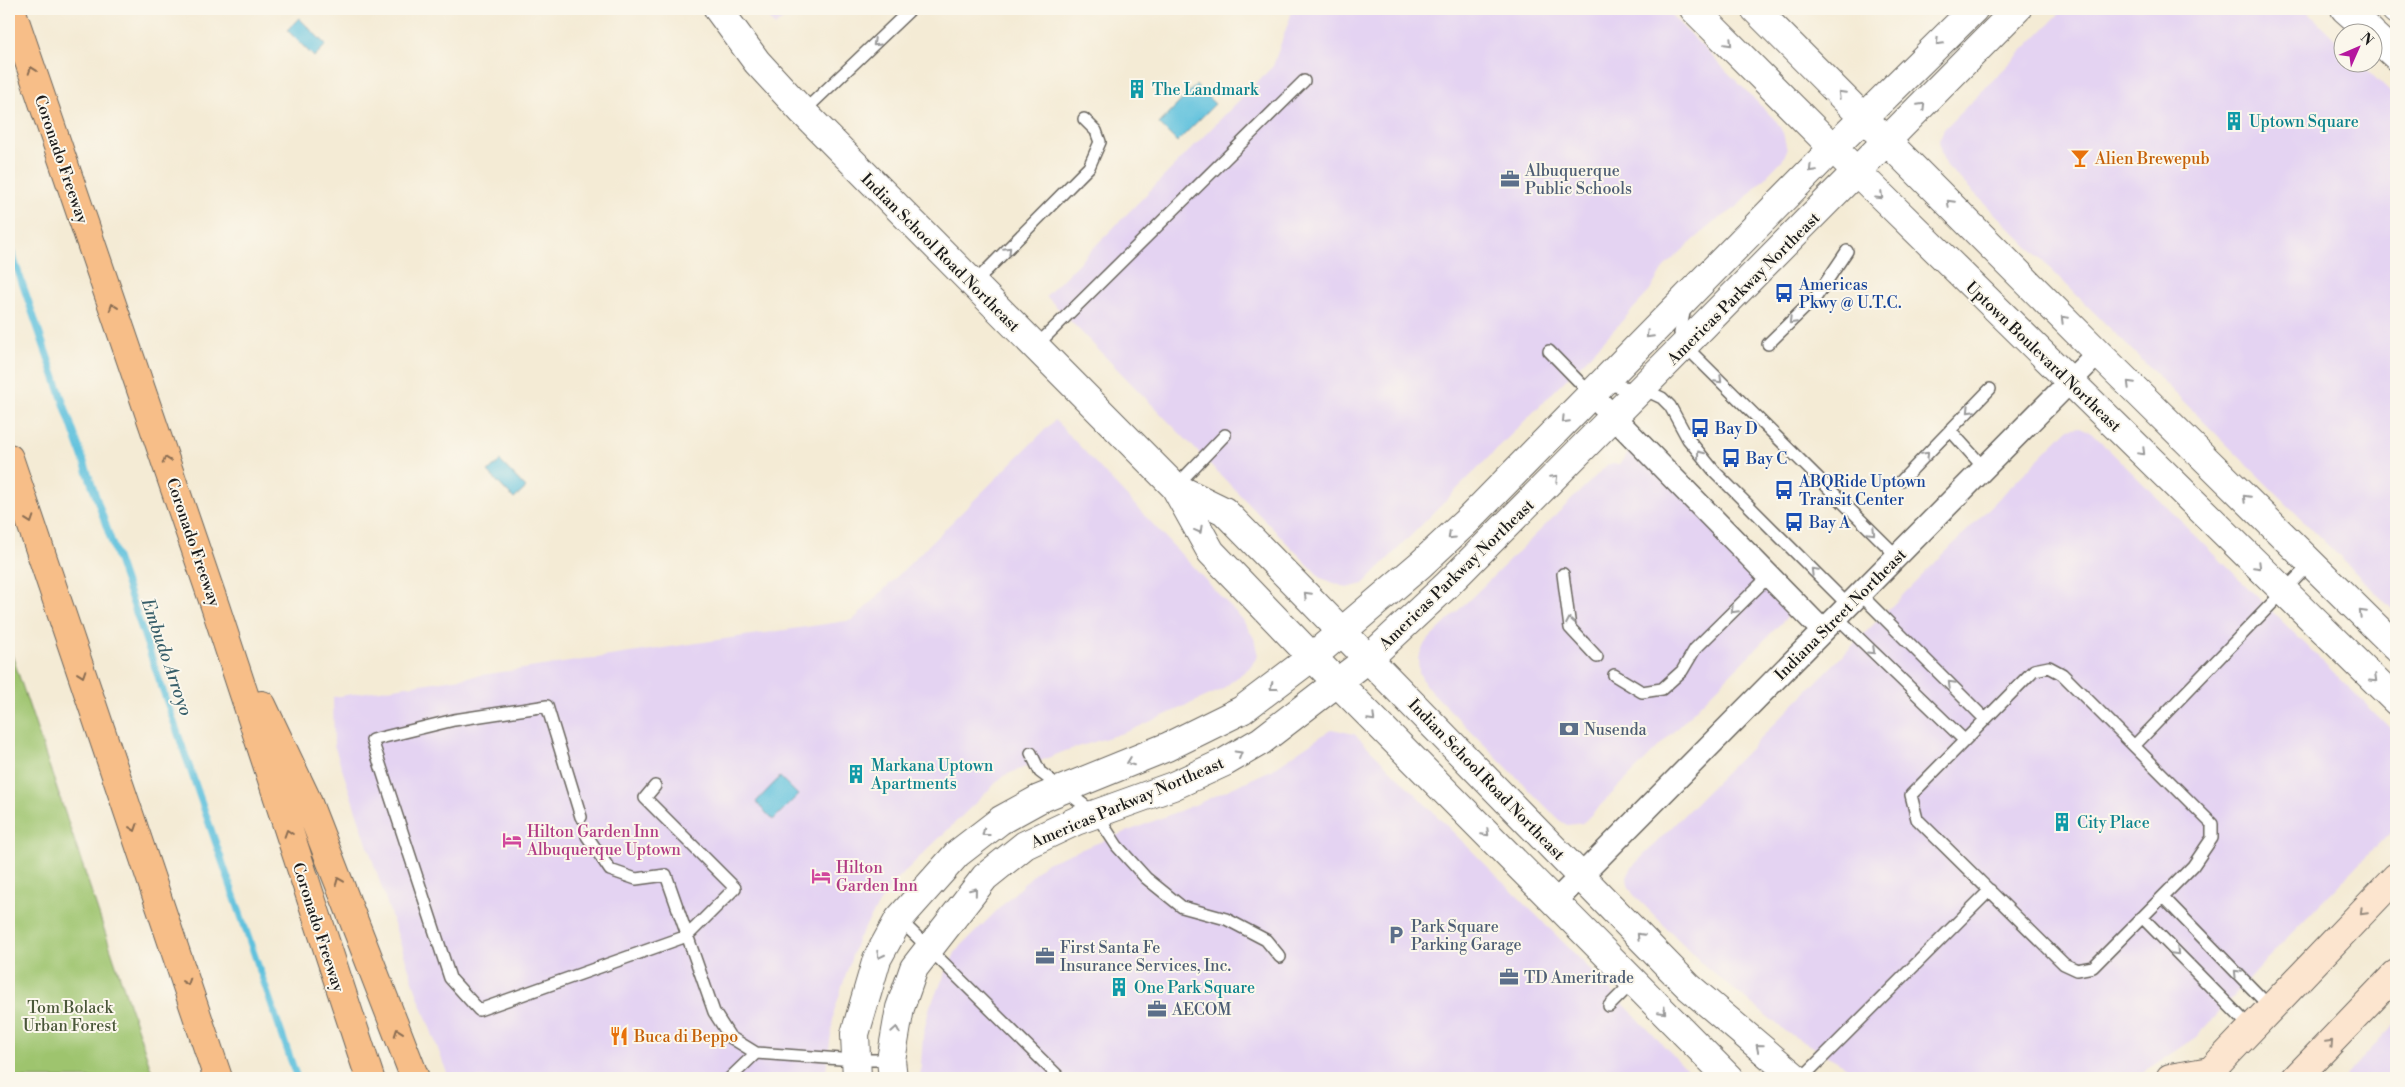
<svg xmlns="http://www.w3.org/2000/svg" width="2405" height="1087" viewBox="0 0 2405 1087" font-family="'Libre Bodoni',serif">
<style>
.built{fill:#e4d3f2}
.green{fill:#9ec46e;stroke:#5d7045}
.water{fill:#5ec1dd;stroke:#3d6e7c}
.lines{fill:none;stroke-linecap:round;stroke-linejoin:round}
.stream{stroke:#5ec1dd;stroke-width:7}
.service-casing{stroke:#68645d;stroke-width:14}
.minor-casing{stroke:#68645d;stroke-width:25}
.tertiary-casing{stroke:#68645d;stroke-width:30}
.secondary-casing{stroke:#68645d;stroke-width:30}
.motorway-casing{stroke:#68645d;stroke-width:30}
.service{stroke:#fff;stroke-width:11}
.minor{stroke:#fff;stroke-width:22}
.tertiary{stroke:#fff;stroke-width:28}
.secondary{stroke:#fce5cf;stroke-width:28}
.motorway{stroke:#f7be88;stroke-width:28}
.oneway{stroke:#999}
.oneway2{stroke:#8a6d52}
.oneway3{stroke:#978b7e}
.labels{text-anchor:middle;stroke-width:4;stroke-linejoin:round;paint-order:stroke}
.culture-label{font-size:16px;fill:#0d838f;stroke:#fbf7ec;text-anchor:start}
.food-label{font-size:16px;fill:#c56008;stroke:#fbf7ec;text-anchor:start}
.street-label{font-size:16px;fill:#1c1c1c;stroke:#fbf7ec}
.service-label{font-size:16px;fill:#4e5e75;stroke:#fbf7ec;text-anchor:start}
.transit-label{font-size:16px;fill:#164399;stroke:#fbf7ec;text-anchor:start}
.hotel-label{font-size:16px;fill:#b23c85;stroke:#fbf7ec;text-anchor:start}
.park-label{font-size:16px;fill:#4a5739;stroke:#fbf7ec}
.water-label{font-size:18px;font-style:italic;fill:#365e69;stroke:#fbf7ec}
</style>
<rect width="100%" height="100%" fill="#fbf7ec"/>
<filter id="ink" filterUnits="userSpaceOnUse"><feTurbulence type="fractalNoise" baseFrequency=".02" numOctaves="2"/><feDisplacementMap in="SourceGraphic" scale="10" xChannelSelector="R" yChannelSelector="G"/><feConvolveMatrix kernelMatrix="1 2 1 2 8 2 1 2 1" color-interpolation-filters="sRGB"/></filter>
<filter id="wash" filterUnits="userSpaceOnUse"><feTurbulence type="fractalNoise" baseFrequency=".0096" numOctaves="4" result="noise"/><feDisplacementMap in="SourceGraphic" scale="20" xChannelSelector="R" yChannelSelector="G"/><feGaussianBlur stdDeviation="1.12" result="paint"/><feColorMatrix in="noise" values="0 0 0 0 0 0 0 0 0 0 0 0 0 0 0 0 0 1.4 0 .05"/><feComposite in="paint" operator="in"/></filter>
<g filter="url(#wash)">
<rect width="100%" height="100%" fill="#f4ebd5"/>
<path class="built" d="M762,9H793L775,26Z
M1293,9H1665L1777,122L1783,133L1787,150L1783,159L1736,208L1713,223L1665,266L1648,293L1594,351L1363,584L1347,588L1321,578L1046,296L1273,66Z
M2064,9H2305L2342,46V62L2360,63L2396,98V613L1947,166L1941,154L1939,140L1944,129Z
M1055,420L1242,619L1254,638L1258,656L1249,668L1221,690L1129,731L1065,751L1003,776L890,886L857,940L834,1012L825,1078H449L418,996L334,745L333,697L853,620Z
M2080,427L2091,432L2396,734V826L2278,947L2196,1037L2149,1068L2139,1078H1863L1856,1072L1788,1033L1706,967L1633,894L1628,885L1627,877L1632,867L2068,429Z
M1635,445L1795,609L1583,823L1567,825L1559,820L1425,685L1419,672L1418,658L1425,643L1608,464H1619Z
M1332,729L1354,734L1364,743L1585,964L1695,1078H920L923,1035L930,1006L956,951L1044,864L1197,804L1271,770Z
M2396,1023V1078H2344Z"/>
<path class="green" d="M9,646L154,1078H9Z"/>
<path class="water" d="M299,18L326,45L314,57L287,30Z
M1196,85L1215,104L1177,142L1159,124Z
M500,461L526,488L514,499L488,472Z
M780,777L798,795L773,820L756,802Z"/>
<g class="lines">
<path class="stream" d="M9,245L297,1078"/>
</g>
</g>
<g filter="url(#ink)">
<g class="lines">
<g class="service-casing">
<path id="service" d="M803,112L911,9
M973,284L1089,167L1100,142L1096,131L1084,119
M1685,308L1680,333L1685,346L1897,556
M1768,344L1816,297L1847,251
M1035,347L1304,81
M1549,351L1591,394
M1603,385L1643,389L1662,398L1670,406L1688,439L1715,472L1848,605
M1950,430L1984,468
M1902,480L1990,389
M1175,487L1225,435
M1563,574L1570,628L1597,657
M1860,594L1985,719
M1837,617L1964,740
M2049,667L2062,674L2212,824V838L2193,866L2093,967L2077,970L2064,964L1917,819L1911,795L2034,670Z
M1614,675L1642,692L1662,689L1682,671L1695,649L1769,576
M2134,746L2311,563
M1031,753L1040,772L1096,814L1117,846L1146,878L1182,907L1226,919L1266,940L1280,957
M581,817L547,706L454,720L372,740L450,978L479,1010L687,936L735,888L645,798L655,786
M587,836L610,870L636,879L666,875L714,1012L730,1037L756,1053
M2164,898L2271,1008
M2142,917L2251,1028
M899,919L1060,1078
M1609,1006L1634,981
M730,1078L756,1053L855,1060H891
M1802,1078L1990,890"/>
</g>
<g class="minor-casing">
<path id="minor" d="M1591,394L1823,631
M1555,902L2098,353"/>
</g>
<g class="tertiary-casing">
<path id="tertiary" d="M718,9L757,62L803,112L1175,487L1211,552L1312,657L1729,1078
M1694,9L1857,172L2396,701
M1755,9L2098,353L2396,647
M2345,9L2371,32
M2395,9L2396,10
M2372,34L2396,56
M1175,487L1224,511L1689,987L1796,1078
M857,1078L855,1034L877,959L899,919L957,854L1001,820L1039,799L1167,747L1242,710L1312,657L1421,564L1467,521L1833,148L1974,9
M893,1078L891,1060L900,1008L914,968L985,877L1025,845L1076,821L1173,786L1225,762L1261,741L1369,658L1446,586L2017,9"/>
</g>
<g class="secondary-casing">
<path id="secondary" d="M2170,1078L2210,1071
M2204,1078L2396,877
M2296,1078L2396,974"/>
</g>
<g class="motorway-casing">
<path id="motorway" d="M11,9L215,606L370,1078
M9,458L218,1078
M262,705L306,798L415,1078"/>
</g>
<use href="#service" class="service"/>
<use href="#minor" class="minor"/>
<use href="#tertiary" class="tertiary"/>
<use href="#secondary" class="secondary"/>
<use href="#motorway" class="motorway"/>
</g>
<defs><path id="oneway-chevron" d="M-2-3.5L2.5 0L-2 3.5" fill="none" stroke-width="1.6" stroke-linecap="round" stroke-linejoin="round" transform="scale(1.25)"/></defs>
<g class="oneway">
<use href="#oneway-chevron" transform="translate(1939 42) rotate(135)"/>
<use href="#oneway-chevron" transform="translate(876 43) rotate(136)"/>
<use href="#oneway-chevron" transform="translate(1729 43) rotate(45)"/>
<use href="#oneway-chevron" transform="translate(1841 94) rotate(-135)"/>
<use href="#oneway-chevron" transform="translate(1922 106) rotate(-46)"/>
<use href="#oneway-chevron" transform="translate(1812 169) rotate(134)"/>
<use href="#oneway-chevron" transform="translate(1880 196) rotate(44)"/>
<use href="#oneway-chevron" transform="translate(1950 203) rotate(-135)"/>
<use href="#oneway-chevron" transform="translate(1008 250) rotate(-45)"/>
<use href="#oneway-chevron" transform="translate(2064 319) rotate(-135)"/>
<use href="#oneway-chevron" transform="translate(1792 321) rotate(135)"/>
<use href="#oneway-chevron" transform="translate(1649 335) rotate(135)"/>
<use href="#oneway-chevron" transform="translate(1719 380) rotate(45)"/>
<use href="#oneway-chevron" transform="translate(2130 384) rotate(-135)"/>
<use href="#oneway-chevron" transform="translate(1970 410) rotate(134)"/>
<use href="#oneway-chevron" transform="translate(1565 420) rotate(134)"/>
<use href="#oneway-chevron" transform="translate(2142 452) rotate(45)"/>
<use href="#oneway-chevron" transform="translate(1700 454) rotate(-128)"/>
<use href="#oneway-chevron" transform="translate(1926 455) rotate(-46)"/>
<use href="#oneway-chevron" transform="translate(1555 478) rotate(-45)"/>
<use href="#oneway-chevron" transform="translate(2246 498) rotate(-135)"/>
<use href="#oneway-chevron" transform="translate(1199 530) rotate(61)"/>
<use href="#oneway-chevron" transform="translate(1872 532) rotate(45)"/>
<use href="#oneway-chevron" transform="translate(1451 536) rotate(136)"/>
<use href="#oneway-chevron" transform="translate(2258 566) rotate(45)"/>
<use href="#oneway-chevron" transform="translate(1814 571) rotate(-135)"/>
<use href="#oneway-chevron" transform="translate(1307 595) rotate(-135)"/>
<use href="#oneway-chevron" transform="translate(1734 610) rotate(135)"/>
<use href="#oneway-chevron" transform="translate(2362 613) rotate(-135)"/>
<use href="#oneway-chevron" transform="translate(1570 621) rotate(-100)"/>
<use href="#oneway-chevron" transform="translate(1872 651) rotate(44)"/>
<use href="#oneway-chevron" transform="translate(2374 679) rotate(44)"/>
<use href="#oneway-chevron" transform="translate(1951 684) rotate(-135)"/>
<use href="#oneway-chevron" transform="translate(1273 687) rotate(143)"/>
<use href="#oneway-chevron" transform="translate(1372 718) rotate(45)"/>
<use href="#oneway-chevron" transform="translate(1239 754) rotate(-30)"/>
<use href="#oneway-chevron" transform="translate(1130 762) rotate(159)"/>
<use href="#oneway-chevron" transform="translate(985 833) rotate(142)"/>
<use href="#oneway-chevron" transform="translate(1486 833) rotate(45)"/>
<use href="#oneway-chevron" transform="translate(974 891) rotate(-51)"/>
<use href="#oneway-chevron" transform="translate(1640 936) rotate(-134)"/>
<use href="#oneway-chevron" transform="translate(2176 952) rotate(46)"/>
<use href="#oneway-chevron" transform="translate(880 955) rotate(117)"/>
<use href="#oneway-chevron" transform="translate(2237 973) rotate(-134)"/>
<use href="#oneway-chevron" transform="translate(1663 1011) rotate(45)"/>
<use href="#oneway-chevron" transform="translate(896 1030) rotate(-80)"/>
<use href="#oneway-chevron" transform="translate(1759 1047) rotate(-140)"/>
</g>
<g class="oneway2">
<use href="#oneway-chevron" transform="translate(32 70) rotate(-109)"/>
<use href="#oneway-chevron" transform="translate(113 307) rotate(-109)"/>
<use href="#oneway-chevron" transform="translate(166 460) rotate(-109)"/>
<use href="#oneway-chevron" transform="translate(30 520) rotate(71)"/>
<use href="#oneway-chevron" transform="translate(82 674) rotate(71)"/>
<use href="#oneway-chevron" transform="translate(134 828) rotate(71)"/>
<use href="#oneway-chevron" transform="translate(288 833) rotate(-108)"/>
<use href="#oneway-chevron" transform="translate(339 881) rotate(-112)"/>
<use href="#oneway-chevron" transform="translate(187 982) rotate(71)"/>
<use href="#oneway-chevron" transform="translate(398 1032) rotate(-110)"/>
</g>
<g class="oneway3">
<use href="#oneway-chevron" transform="translate(2363 912) rotate(134)"/>
<use href="#oneway-chevron" transform="translate(2330 1043) rotate(-46)"/>
</g>
</g>
<defs>
<g id="building-bare" transform="scale(1.5)"><path d="M-4-6H4V6H1V3H-1V6H-4ZM-2.5-4.3h1.7v1.8h-1.7ZM.8-4.3h1.7v1.8H.8ZM-2.5-1h1.7V.8h-1.7ZM.8-1h1.7V.8H.8Z" fill="#0f9aa8" stroke="#fbf7ec" stroke-width="2.5" paint-order="stroke"/></g>
<g id="bar-bare" transform="scale(1.5)"><path d="M-6-5H6L.8 .8V4.5H3.5V6h-7V4.5H-.8V.8Z" fill="#e8710a" stroke="#fbf7ec" stroke-width="2.5" paint-order="stroke"/></g>
<g id="office-bare" transform="scale(1.5)"><path d="M-6-3h4V-5.5h4V-3h4V5H-6ZM-1-4.5V-3h2v-1.5ZM-6 0V1H6V0Z" fill="#5c6f8a" stroke="#fbf7ec" stroke-width="2.5" paint-order="stroke"/></g>
<g id="bus-bare" transform="scale(1.5)"><path d="M-5-6H5V4H4V6H2V4H-2V6H-4V4H-5ZM-3.5-4V0h7V-4ZM-3.5 1.2v1.5H-2V1.2ZM2 1.2v1.5H3.5V1.2Z" fill="#1a4fb4" stroke="#fbf7ec" stroke-width="2.5" paint-order="stroke"/></g>
<g id="bank-bare" transform="scale(1.5)"><path d="M-6-4H6V4H-6ZM0-2.3a2.3 2.3 0 1 0 0 4.6a2.3 2.3 0 1 0 0-4.6Z" fill="#5c6f8a" stroke="#fbf7ec" stroke-width="2.5" paint-order="stroke"/></g>
<g id="hotel-bare" transform="scale(1.5)"><path d="M-6-4.5h1.5V1H6V5H4.5V3h-9V5H-6ZM-4 0a1.8 1.8 0 1 1 3.6 0ZM.5 0V-2.5h3Q6-2.5 6 0Z" fill="#d1479c" stroke="#fbf7ec" stroke-width="2.5" paint-order="stroke"/></g>
<g id="parking-bare" transform="scale(1.5)"><path d="M-3.5-5.5H1a3.5 3.5 0 0 1 0 7H-1V5.5H-3.5ZM-1-3.4V-.6H.8a1.4 1.4 0 0 0 0-2.8Z" fill="#5c6f8a" stroke="#fbf7ec" stroke-width="2.5" paint-order="stroke"/></g>
<g id="restaurant-bare" transform="scale(1.5)"><path d="M-5-6h1v4h1v-4h1v4h1v-4h1v5L-1.5 .5V6h-2V.5L-5-1ZM5-6V6H3V1.5H1.5Q1.5-4 5-6Z" fill="#e8710a" stroke="#fbf7ec" stroke-width="2.5" paint-order="stroke"/></g>
</defs>
<g fill-rule="evenodd">
<use href="#building-bare" x="1137" y="89"/>
<use href="#building-bare" x="2234" y="121"/>
<use href="#bar-bare" x="2080" y="158"/>
<use href="#office-bare" x="1510" y="179"/>
<use href="#bus-bare" x="1784" y="293"/>
<use href="#bus-bare" x="1700" y="428"/>
<use href="#bus-bare" x="1731" y="458"/>
<use href="#bus-bare" x="1784" y="490"/>
<use href="#bus-bare" x="1794" y="522"/>
<use href="#bank-bare" x="1569" y="729"/>
<use href="#building-bare" x="856" y="774"/>
<use href="#building-bare" x="2062" y="822"/>
<use href="#hotel-bare" x="512" y="840"/>
<use href="#hotel-bare" x="821" y="876"/>
<use href="#parking-bare" x="1396" y="935"/>
<use href="#office-bare" x="1045" y="956"/>
<use href="#office-bare" x="1509" y="977"/>
<use href="#building-bare" x="1119" y="987"/>
<use href="#office-bare" x="1157" y="1009"/>
<use href="#restaurant-bare" x="619" y="1036"/>
</g>
<g class="labels">
<g class="culture-label">
<text x="1152" y="95">The Landmark</text>
<text x="2249" y="127">Uptown Square</text>
<text x="871" y="771">Markana Uptown<tspan x="871" dy="18">Apartments</tspan></text>
<text x="2077" y="828">City Place</text>
<text x="1134" y="993">One Park Square</text>
</g>
<g class="food-label">
<text x="2095" y="164">Alien Brewepub</text>
<text x="634" y="1042">Buca di Beppo</text>
</g>
<g class="street-label">
<text transform="translate(62 159) rotate(71)" y="6">Coronado Freeway</text>
<text transform="translate(941 252) rotate(45)" y="6">Indian School Road Northeast</text>
<text transform="translate(1743 288) rotate(-45)" y="6">Americas Parkway Northeast</text>
<text transform="translate(2044 356) rotate(44)" y="6">Uptown Boulevard Northeast</text>
<text transform="translate(194 542) rotate(71)" y="6">Coronado Freeway</text>
<text transform="translate(1456 574) rotate(-44)" y="6">Americas Parkway Northeast</text>
<text transform="translate(1840 614) rotate(-45)" y="6">Indiana Street Northeast</text>
<text transform="translate(1487 779) rotate(46)" y="6">Indian School Road Northeast</text>
<text transform="translate(1127 802) rotate(-23)" y="6">Americas Parkway Northeast</text>
<text transform="translate(319 927) rotate(72)" y="6">Coronado Freeway</text>
</g>
<g class="service-label">
<text x="1525" y="176">Albuquerque<tspan x="1525" dy="18">Public Schools</tspan></text>
<text x="1584" y="735">Nusenda</text>
<text x="1411" y="932">Park Square<tspan x="1411" dy="18">Parking Garage</tspan></text>
<text x="1060" y="953">First Santa Fe<tspan x="1060" dy="18">Insurance Services, Inc.</tspan></text>
<text x="1524" y="983">TD Ameritrade</text>
<text x="1172" y="1015">AECOM</text>
</g>
<g class="transit-label">
<text x="1799" y="290">Americas<tspan x="1799" dy="18">Pkwy @ U.T.C.</tspan></text>
<text x="1715" y="434">Bay D</text>
<text x="1746" y="464">Bay C</text>
<text x="1799" y="487">ABQRide Uptown<tspan x="1799" dy="18">Transit Center</tspan></text>
<text x="1809" y="528">Bay A</text>
</g>
<g class="hotel-label">
<text x="527" y="837">Hilton Garden Inn<tspan x="527" dy="18">Albuquerque Uptown</tspan></text>
<text x="836" y="873">Hilton<tspan x="836" dy="18">Garden Inn</tspan></text>
</g>
<g class="park-label">
<text x="70" y="1013">Tom Bolack<tspan x="70" dy="18">Urban Forest</tspan></text>
</g>
<g class="water-label">
<text transform="translate(167 657) rotate(71)" y="6">Embudo Arroyo</text>
</g>
</g>
<rect width="2405" height="1087" fill="none" stroke="#fbf7ec" stroke-width="30"/>
<g transform="translate(2358 48) rotate(45)"><circle r="24" fill="#fbf7ec" stroke="#a29f99"/>
<path d="M0-4L9 19L0 12L-9 19Z" fill="#b5179e"/>
<text y="-8" font-size="14" font-weight="bold" text-anchor="middle" fill="#1c1c1c">N</text>
</g>
</svg>
